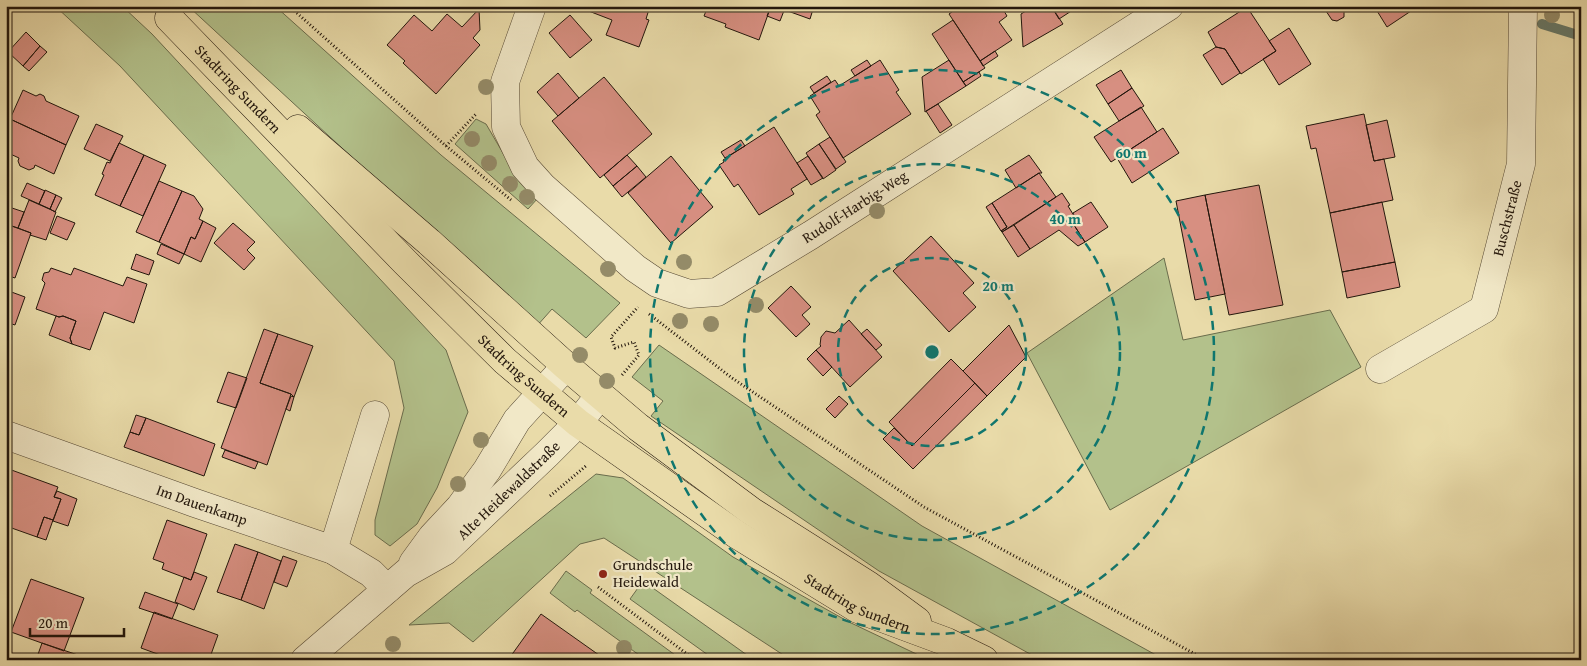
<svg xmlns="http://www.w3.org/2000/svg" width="1587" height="666" viewBox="0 0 1587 666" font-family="'Gentium Book Plus',serif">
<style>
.green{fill:#b3c18b;stroke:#6a6c4c}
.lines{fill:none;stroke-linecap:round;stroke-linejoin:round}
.stream{stroke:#687969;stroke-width:10}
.building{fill:#d78f81;stroke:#22160c}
.minor-casing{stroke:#544733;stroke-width:29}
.major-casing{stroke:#22160c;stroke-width:29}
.path{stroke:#22160c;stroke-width:3;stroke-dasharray:1 2.5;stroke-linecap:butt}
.minor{stroke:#f1e8c7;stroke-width:28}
.major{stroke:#e9dba9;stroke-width:28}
.tree{fill:#948b68}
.ring{fill:none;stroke:#0f766e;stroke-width:2.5;stroke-dasharray:9 6}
.poi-dot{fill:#8f2418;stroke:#f1e8c7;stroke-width:2}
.labels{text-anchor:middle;stroke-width:4.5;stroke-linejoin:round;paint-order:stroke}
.street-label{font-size:15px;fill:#22160c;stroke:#f1e8c7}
.poi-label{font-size:15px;fill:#22160c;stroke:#f1e8c7;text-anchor:start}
.centre{fill:#0f766e;stroke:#f1e8c7;stroke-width:2.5}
.ring-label{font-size:15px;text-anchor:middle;font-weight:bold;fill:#0f766e;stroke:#f1e8c7;stroke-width:4.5;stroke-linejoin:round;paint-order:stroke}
</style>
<rect width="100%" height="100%" fill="#e9dba9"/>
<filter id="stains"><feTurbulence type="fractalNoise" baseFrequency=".004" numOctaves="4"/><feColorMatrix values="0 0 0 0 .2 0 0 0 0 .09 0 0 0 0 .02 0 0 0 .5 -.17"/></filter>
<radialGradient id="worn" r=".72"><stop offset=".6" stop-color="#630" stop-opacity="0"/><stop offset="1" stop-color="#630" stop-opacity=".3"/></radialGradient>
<path class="green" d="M55,6H122L152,34L446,350L468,412L437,488L417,524L390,546L375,535V520L404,408L394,361L120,66Z
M188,6H275L441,155L620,303L586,338L552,309L536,327Z
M476,119L486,124L514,172L538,198L528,209L455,144Z
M1164,258L1183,340L1330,310L1361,367L1110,510L1027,353Z
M659,345L922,526L1165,660H1041L879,571L651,416L663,401L632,377Z
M596,474L623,478L733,557L849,622L929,660H791L604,538L580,544L473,642L449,623L409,625Z
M566,571L592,590L590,593L682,660H646L577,610L575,612L550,593Z
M643,581L754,660H715L630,599Z"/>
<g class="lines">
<path class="stream" d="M1542,24L1581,36"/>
</g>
<path class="building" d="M587,6H650L646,19L649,20L639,47L606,35L612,20L586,10Z
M708,6H771L759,40L725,27L726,24L704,16Z
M771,6L785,8L780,21L767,16Z
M786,6H814L810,19L785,10Z
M960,6H1001L1007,16L999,22L1012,40L980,61L949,14Z
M1034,6H1051L1063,24L1023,47L1021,14Z
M1051,6H1079L1059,19Z
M1340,6H1354L1344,12Z
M1340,6L1344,12V17L1337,21L1332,20L1324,8L1319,6Z
M1374,6H1417V7L1387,27Z
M1247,7L1276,51L1241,74L1225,49L1216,47L1208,32Z
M479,9L480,30L473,38L480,45L436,94L403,63L405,61L387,45L414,15L432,31L447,14L462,27Z
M570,15L592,40L570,58L549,33Z
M953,20L985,68L963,82L932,34Z
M1289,28L1311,64L1279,85L1263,59L1276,51L1269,41Z
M26,32L40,46L23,66L8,52Z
M40,46L47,52L29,71L23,66Z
M1216,47L1225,49L1240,73L1222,85L1203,55Z
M995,51L998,56L983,66L980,61Z
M867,60L871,66L855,76L851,70Z
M880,60L899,90L896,92L911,114L843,158L816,115L820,112L810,96L835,80L839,86Z
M949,60L966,86L925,112L922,77Z
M1121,70L1132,88L1108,104L1096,85Z
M979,72L981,76L966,86L963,82Z
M558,73L579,98L558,116L537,92Z
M827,76L831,82L814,93L810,87Z
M604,77L652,134L600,178L552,121Z
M1132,88L1144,106L1119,121L1108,104Z
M23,90L36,96L40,94L44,96L46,101L79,116L66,145L10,119Z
M938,104L952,125L940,133L926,111Z
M1141,107L1157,132L1111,162L1094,137Z
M1364,114L1374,161L1384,159L1393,200L1330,213L1316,148L1311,149L1306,126Z
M10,119L66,145L54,174L35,165L34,168L29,170L20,166L18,161L19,158L6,152V126Z
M1387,120L1395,157L1374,161L1366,125Z
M96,124L123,136L110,161L84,149Z
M774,127L807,179L791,189L794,194L759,215L738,184L734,187L719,165L724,162L723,160Z
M1163,128L1179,153L1132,183L1117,158Z
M830,137L846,162L836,169L819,144Z
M741,140L745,146L725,158L721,152Z
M119,143L144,155L120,206L95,195L104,175L102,174L107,162L110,163Z
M819,144L836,170L823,179L806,153Z
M144,155L166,165L143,216L120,206Z
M627,155L637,166L613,186L604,175Z
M1029,155L1042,173H1039L1016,188L1005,170Z
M671,156L713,207L671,243L628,193Z
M808,156L823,178L811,185L797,163Z
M637,166L646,177L622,197L613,186Z
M1039,173L1056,197L1002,232L1001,231L1007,227L992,203Z
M159,181L182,191L159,242L136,232Z
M27,183L45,191L39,204L21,196Z
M1259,185L1283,305L1229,315L1205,195Z
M45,190L56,195L50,209L39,204Z
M182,191L194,196L203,209L199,219L203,221L195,239L191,237L184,254L159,242Z
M1062,193L1070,205L1068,206L1076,219L1072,222L1085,242L1078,246L1059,230L1030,249L1014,225Z
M56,195L62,198L55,212L50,209Z
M1205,195L1225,294L1195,300L1176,201Z
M29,200L56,212L46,240L30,235L31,233L18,228Z
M1091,202L1108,227L1085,242L1072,222L1076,219L1073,213Z
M1382,202L1395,262L1342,272L1330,213Z
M992,203L1007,227L1001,231L986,207Z
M6,206L24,212L18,228L6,224Z
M57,216L75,223L67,240L50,233Z
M203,221L216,228L201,262L184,254L191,237L195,239Z
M233,223L255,242L247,250L255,258L244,270L214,243Z
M6,224L31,233L15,278L6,275Z
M1014,225L1030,249L1018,257L1002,232Z
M931,236L974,283L963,293L976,307L949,332L893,271Z
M161,244L184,254L179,264L157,254Z
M136,254L154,261L149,275L131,269Z
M1395,262L1400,287L1347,298L1342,272Z
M51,268L71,275L74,268L123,286L127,277L147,284L134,323L104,312L90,350L72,344L70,338L76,321L63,316L59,317L36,309L45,283L42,280L44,273L49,272Z
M791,286L811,307L802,315L810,324L796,337L768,308Z
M6,290L25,297L15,325L6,322Z
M56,316L59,317L63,316L76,321L70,338L72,344L49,335Z
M849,320L882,357L850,387L816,350L821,346L820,345L821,337L826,331L835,333Z
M1009,325L1026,357L987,396L963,371Z
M264,329L278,334L260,383L291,394L267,465L221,448Z
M867,329L882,345L876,350L861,334Z
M278,334L313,346L294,397L291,394L260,383Z
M816,350L832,367L823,376L807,359Z
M951,359L975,383L912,446L889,422Z
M228,372L247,378L236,408L217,402Z
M975,383L987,396L913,469L883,439L894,428L912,446Z
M291,396L294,397L290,411L286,409Z
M839,396L848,404L835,418L826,409Z
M136,415L146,418L139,435L130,432Z
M146,418L215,444L204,476L124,447L130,432L139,435Z
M225,450L258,462L255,469L222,457Z
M6,468L58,487L54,497L61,499L53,520L44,517L37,537L6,526Z
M57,491L77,499L68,526L53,521L61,499L54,497Z
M44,517L53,520L46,540L37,537Z
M167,520L207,534L191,580L162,569L164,563L153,559Z
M235,544L258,552L241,600L217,592Z
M258,552L281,561L264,609L241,600Z
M283,556L297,561L287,587L274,582Z
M194,572L207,577L194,610L175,602L184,577L191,580Z
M31,579L84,598L64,651L11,632Z
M145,592L178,604L172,619L139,608Z
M154,612L218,635L209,660H174L141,648Z
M541,614L606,660H508Z
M42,643L78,655L76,660H36Z"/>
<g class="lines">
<g class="minor-casing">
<g id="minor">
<path id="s1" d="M532,6L505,82L506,127L525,167L543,187L635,268L657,283L689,294L717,292L811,235L1169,6"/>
<path id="s2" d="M1380,369L1484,309L1521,164L1523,6"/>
<path id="s3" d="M6,435L195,503L333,550L371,573L387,589"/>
<path d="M333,550L375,415"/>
<path d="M413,563L432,537L460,507L487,470L517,420L566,366"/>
<path id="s4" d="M305,660L406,573L445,551L547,454L578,423L600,395"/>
</g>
</g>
<g class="major-casing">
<g id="major">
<path id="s5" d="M169,18L405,262L505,361L578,423L736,534L858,609L947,642L984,660"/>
<path d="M298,129L429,242L566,366L638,427L751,511L868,585L917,621"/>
</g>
</g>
<path class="path" d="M289,6L446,146L511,200
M446,146L476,114
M649,314L732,378L924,507L1206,660
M622,375L639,355L634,342L615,348L611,337L638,307
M550,496L587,465
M598,587L695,660"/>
<use href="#minor" class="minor"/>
<use href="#major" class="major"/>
</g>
<g class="tree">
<circle cx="1552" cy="15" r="8"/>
<circle cx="486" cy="87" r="8"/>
<circle cx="472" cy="139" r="8"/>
<circle cx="489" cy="163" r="8"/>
<circle cx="510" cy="184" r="8"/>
<circle cx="527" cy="197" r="8"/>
<circle cx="877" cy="211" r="8"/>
<circle cx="684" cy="262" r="8"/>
<circle cx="608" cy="269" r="8"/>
<circle cx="756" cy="305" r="8"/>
<circle cx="680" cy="321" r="8"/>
<circle cx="711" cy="324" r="8"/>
<circle cx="580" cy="355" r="8"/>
<circle cx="607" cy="381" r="8"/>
<circle cx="481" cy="440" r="8"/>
<circle cx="458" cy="484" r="8"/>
<circle cx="393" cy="644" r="8"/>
<circle cx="624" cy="648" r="8"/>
</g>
<g class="ring">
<circle cx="932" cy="352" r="94"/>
<circle cx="932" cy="352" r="188"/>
<circle cx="932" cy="352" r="282"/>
</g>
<circle class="poi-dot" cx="603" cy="574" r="5"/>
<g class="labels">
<g class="street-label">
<text dy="5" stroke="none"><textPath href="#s5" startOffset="99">Stadtring Sundern</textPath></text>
<text dy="5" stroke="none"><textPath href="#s1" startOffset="570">Rudolf-Harbig-Weg</textPath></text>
<text dy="5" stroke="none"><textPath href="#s2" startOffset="214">Buschstraße</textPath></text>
<text dy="5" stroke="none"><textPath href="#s5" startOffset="504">Stadtring Sundern</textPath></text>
<text dy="5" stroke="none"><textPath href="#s4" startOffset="266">Alte Heidewaldstraße</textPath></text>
<text dy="5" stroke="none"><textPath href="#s3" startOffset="208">Im Dauenkamp</textPath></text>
<text dy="5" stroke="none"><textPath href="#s5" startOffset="909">Stadtring Sundern</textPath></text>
</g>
<g class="poi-label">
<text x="613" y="570">Grundschule<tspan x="613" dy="17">Heidewald</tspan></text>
</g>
</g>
<circle cx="932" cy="352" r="8" class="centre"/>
<g class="ring-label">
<text x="1131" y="158">60 m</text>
<text x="1065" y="224">40 m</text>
<text x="998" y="291">20 m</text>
</g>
<rect width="1587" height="666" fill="none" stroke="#e9dba9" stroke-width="25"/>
<rect x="8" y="8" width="1572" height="651" fill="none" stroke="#22160c" stroke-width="2.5"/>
<rect x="12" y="12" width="1562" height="641" fill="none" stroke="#22160c"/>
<path d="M30 628v8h94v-8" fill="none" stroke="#22160c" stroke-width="2.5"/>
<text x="38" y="628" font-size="15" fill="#22160c" stroke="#f1e8c7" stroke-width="4" paint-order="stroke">20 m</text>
<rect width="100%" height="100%" filter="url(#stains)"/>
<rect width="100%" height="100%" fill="url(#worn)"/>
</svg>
